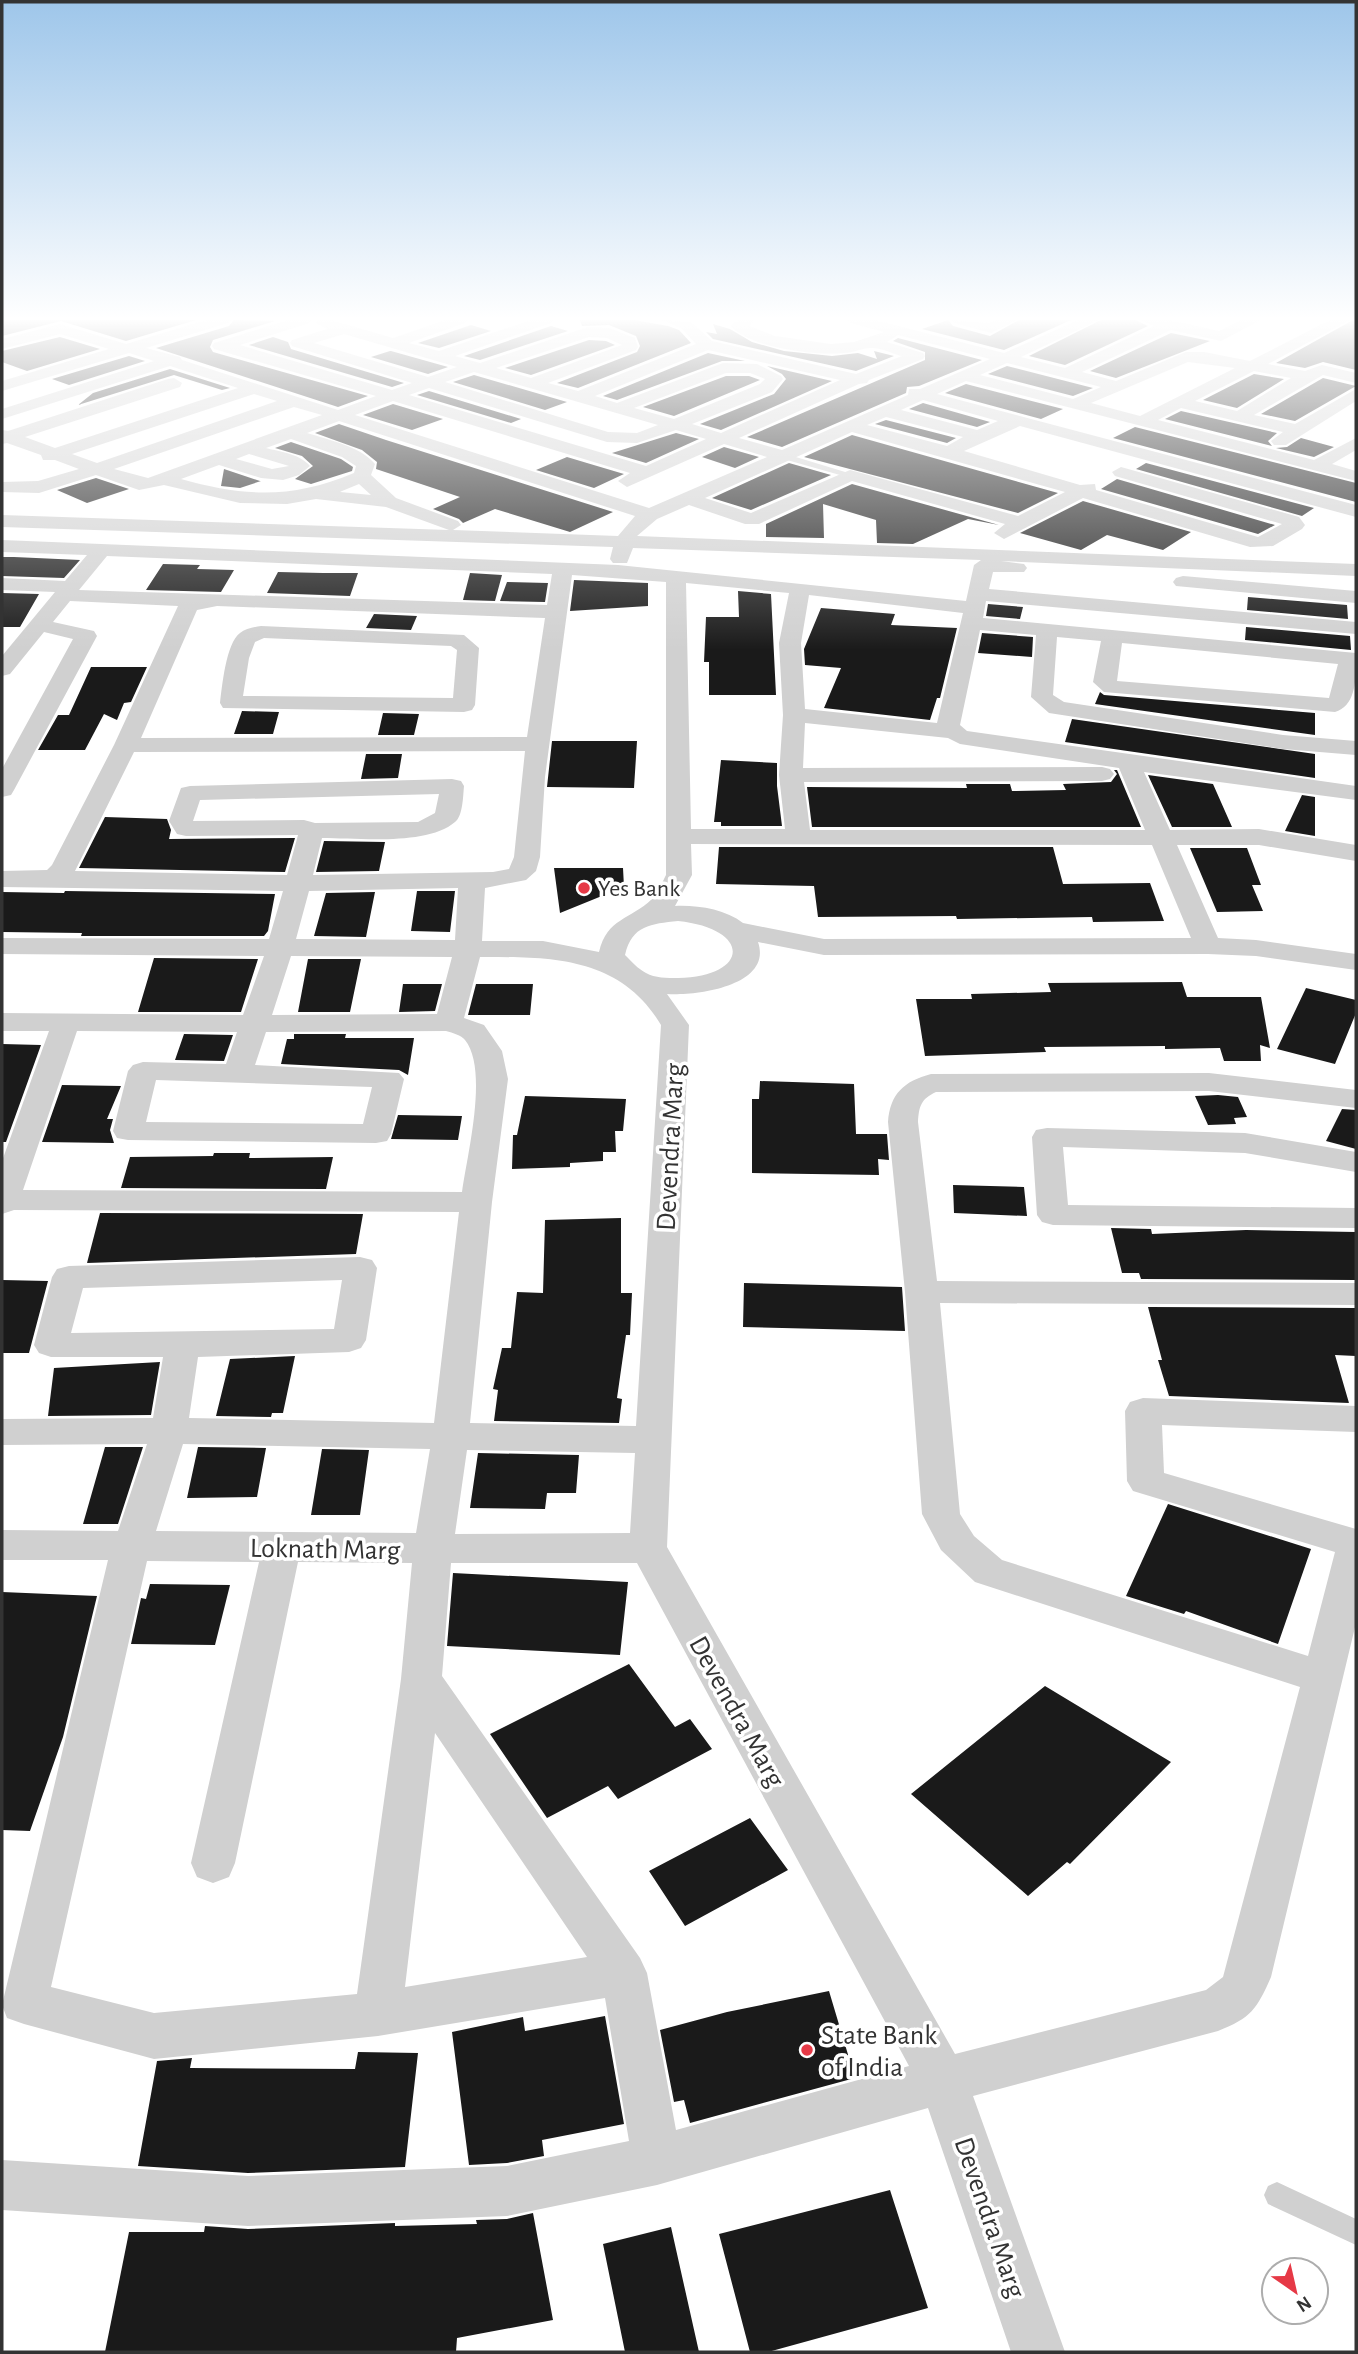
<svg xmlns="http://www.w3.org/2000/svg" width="1358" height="2354" viewBox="0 0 1358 2354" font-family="'Alegreya Sans',sans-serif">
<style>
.building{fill:#1a1a1a}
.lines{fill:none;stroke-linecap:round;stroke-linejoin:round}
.service{fill:#d0d0d0;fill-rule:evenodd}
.minor{fill:#d0d0d0;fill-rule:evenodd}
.poi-dot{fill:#e63946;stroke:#fff;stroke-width:2.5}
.labels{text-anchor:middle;stroke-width:7;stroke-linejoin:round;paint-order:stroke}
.poi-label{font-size:24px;fill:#333;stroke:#fff;text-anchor:start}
.near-street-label{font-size:28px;fill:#333;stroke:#fff}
.near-poi-label{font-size:28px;fill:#333;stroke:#fff;text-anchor:start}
</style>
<rect width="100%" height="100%" fill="#fff"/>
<path class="building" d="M2,320H196L126,341L61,321L2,336Z
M234,320L275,321L213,340L210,347L213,352L368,396L338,407L156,348L229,326Z
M580,320H634L668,326L679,330L691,343L578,388L557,383L637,352L640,346L636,336L609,325L582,326Z
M948,320L953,326L990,336L1019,320H1071L1004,350L922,329Z
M1101,320H1135L1148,326L1065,365L1029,356Z
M1353,320H1356V370L1323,362L1305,368L1276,363Z
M713,324L730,329L752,342L784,351L832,356L858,353L877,359L874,351L894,356L856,371L713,339L706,332L717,334Z
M471,325L491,331L439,348L418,343Z
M551,326L568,331L480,360L464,356Z
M1171,333L1210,341L1116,378L1090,371Z
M60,337L100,349L27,371L2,362V351Z
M273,337L288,342L291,349L404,383L392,387L249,345Z
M898,338L982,360L919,386L907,387L906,393L782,447L747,437L925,360V352L893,341Z
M589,340L606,341L615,345L531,375L505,368Z
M390,351H391L448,367L428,374L371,357Z
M708,353L745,361H722L617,400L603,396Z
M129,356L145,361L69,385L52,379Z
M767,366L832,381L721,430L700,424L774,394L786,379L782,374Z
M1007,366L1093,388L1073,396L988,374Z
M170,369L230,388L222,390L174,375L78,405L93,393Z
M1254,374L1284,379L1237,408L1203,400Z
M474,375L567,402L545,410L453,382Z
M726,376H749L760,380L674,416L643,407Z
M1323,378L1356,386L1295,421L1261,414Z
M966,384L1063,409L1041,419L945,393Z
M429,391L521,419L511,423L417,395Z
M923,403L990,422L977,427L909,409Z
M393,404L443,419L412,430L363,415Z
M1181,411L1277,433L1268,441L1272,446L1165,419Z
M886,420L956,438L947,443L875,424Z
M339,424L386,440L613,512L570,532L495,509L463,523L459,519L433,509L460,497L376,469L377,462L362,450L315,433Z
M1135,427L1356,483V502L1113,438Z
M676,433L699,439L646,463L612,453Z
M852,435L1058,493L1018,513L804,457Z
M1301,438L1334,447L1314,457L1276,448L1287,447Z
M291,442L341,459L353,467L352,471L311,484L295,479L313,466L302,456L275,448Z
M724,447L759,457L735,468L702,457Z
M567,457L587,463L624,474L594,488L536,470Z
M789,463L831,475L751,510L712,498Z
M1146,463L1314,508L1302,516L1136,469Z
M224,469L260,481H261L240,488L221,486Z
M96,478L129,489L87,503L57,490Z
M1117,479L1275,525L1258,534L1101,489Z
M852,484L999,525L968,519L913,544L877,543L876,520L823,504L824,538L766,537V524Z
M1083,501L1191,532L1163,550L1107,535L1081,550L1020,533Z
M2,557H14L80,560L64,578L2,576Z
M163,564L200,565L197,569L234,570L221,592L146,590Z
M278,572L323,573H358L350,596L267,593Z
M470,573L502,575L495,601L463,600Z
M574,580L648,583V606L570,611Z
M507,582L548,583L545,602L500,601Z
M738,591L771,594L776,695H709V662H704L706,617H739Z
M2,593L39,594L20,627H2Z
M1248,597L1347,605L1348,619L1247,610Z
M988,604L1023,607L1020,619L986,616Z
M821,608L895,614L891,625L957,628L940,698H937L930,720L824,708L841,668L805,665L804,649Z
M374,614L417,616L411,630L366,628Z
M1246,627L1350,636L1351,650L1245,640Z
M982,633L1033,637L1032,657L978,653Z
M91,667H147L131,702L124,703L117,720L104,714L85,750H38L58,715H69Z
M1100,692L1104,695L1315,713V735L1095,704Z
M242,711L279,712L273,734H234Z
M383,713L419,714L414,735H378Z
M1072,719L1315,754V778L1065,742Z
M552,741H637L634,788L547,787Z
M366,754H402L398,778L361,779Z
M721,760L777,763V786L782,826H721V822H714Z
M1114,770H1117L1141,827H812L807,787L967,788L966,784H1010L1012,791L1066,790L1063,784L1111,782L1117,774Z
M1148,775L1213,784L1232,827H1172Z
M1302,795L1315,797V836L1285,831Z
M105,817L167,819L171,830L169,839L295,838L285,872L79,868Z
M324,841L385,842L379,871L316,872Z
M719,847H1053L1063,884L1150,883L1164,921L1093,922L1092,917L957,919L956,916L818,917L814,886L716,884Z
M1190,848H1247L1261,885H1252L1263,911L1217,912Z
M554,868H623L624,887L560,913Z
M65,891L275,894L268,931L264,936H81L82,933L2,932V892L64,893Z
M417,891H455L450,932L411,931Z
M375,892L366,937L314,936L326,893Z
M154,958L258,959L241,1012H138Z
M308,959H361L350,1012H298Z
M1182,982L1187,997H1261L1270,1048L1260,1045L1261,1061H1224L1220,1048L1165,1049V1046L1044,1047L1046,1052L925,1056L916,999H972L971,994L1051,992L1048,983Z
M403,984H442L435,1011L399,1012Z
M476,984H533L530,1015H468Z
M1306,988L1356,1000V1013L1335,1064L1277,1049Z
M184,1034L233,1035L224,1061L175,1060Z
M294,1034H346L345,1038H414L408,1075L399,1070L281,1064L287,1039H294Z
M2,1044L41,1045L6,1142H2Z
M760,1081L854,1084L856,1134H887L889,1160L878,1159L879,1175L752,1173V1099H759Z
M62,1085L121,1086L107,1119H113L110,1130L114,1143L42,1142Z
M1218,1095L1238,1097L1247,1117L1234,1118L1236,1124L1208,1125L1195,1096Z
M525,1096L626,1099L623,1131H615L616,1152H603V1161L570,1163V1167L512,1169L513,1135H517Z
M1342,1109L1356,1110V1149L1326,1141Z
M398,1115L462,1116L458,1140L391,1139Z
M214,1153H250L249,1158L333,1157L326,1189L121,1188L130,1157L213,1156Z
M953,1185L1024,1187L1027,1216L954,1213Z
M100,1213L363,1214L356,1254L87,1263Z
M621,1218V1293H632L630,1335H626L617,1398L622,1399L619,1423L494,1421L498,1390L493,1389L502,1348H511L517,1292L543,1293L545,1220Z
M1111,1228L1151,1229L1152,1234L1246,1230L1356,1232V1280L1141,1279L1139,1273H1122Z
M2,1280L48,1281L29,1353H2Z
M744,1283L902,1287L905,1331L743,1327Z
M1148,1307L1355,1308L1356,1356L1335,1355L1349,1403L1169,1396L1158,1360H1162Z
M295,1356L283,1413H272L271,1417L216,1416L230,1359Z
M160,1362L151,1415L48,1416L54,1368Z
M105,1447H143L118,1524H83Z
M198,1447L266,1448L257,1497L187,1498Z
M322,1449L369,1450L360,1515H311Z
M478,1453L579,1455L576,1493H547L545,1509L470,1508Z
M1168,1504L1311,1549L1278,1644L1186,1611L1184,1614L1126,1596Z
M453,1573L628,1582L620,1655L447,1646Z
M150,1584L230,1585L215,1645L131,1644L141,1598L146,1599Z
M2,1592L97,1596L63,1737L30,1831L2,1830Z
M629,1664L675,1727L690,1719L712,1749L618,1799L608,1786L547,1818L490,1734Z
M1045,1686L1171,1762L1070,1864L1067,1862L1028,1896L911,1794Z
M750,1818L788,1870L685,1926L649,1871Z
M829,1991L855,2078L690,2123L684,2100L674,2102L660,2030L727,2012Z
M605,2016L624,2124L542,2140L544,2156L507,2163L469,2165L452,2032L523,2017L525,2031Z
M358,2052L418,2053L405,2167L248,2173L138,2166L157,2061L192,2058L190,2068L355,2069Z
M890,2190L928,2308L768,2352H750L719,2234Z
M533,2213L553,2320L457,2338L456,2352H105L129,2232H204L205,2226L248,2229L395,2223V2226L477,2224L476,2220L507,2219Z
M671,2227L699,2352H625L603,2244Z"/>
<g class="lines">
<path class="service" d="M780,454H786L855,475L847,477L780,458Z
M1277,2182L1356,2219V2245L1268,2204L1264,2195L1268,2186Z"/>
<path class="minor" d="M206,320H231L228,323L146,348L180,357L182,360L338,410L376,396L214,349L212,346L214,343L288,320H312L309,323L240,345L392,390L412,383L292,346L290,343L292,340L327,329L316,323L318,320H331L393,338L445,320H468L465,323L409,343L439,351L531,320H554L551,323L455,356L480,363L588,327L609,328L635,338L638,347L636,350L548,383L578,391L696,344L681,328L661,320L691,322L712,341L856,374L902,356C893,354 880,347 871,348C862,348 853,353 844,353C816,356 750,348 731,326L737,320H754L749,326L775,336L831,344L854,342L884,332L851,323L848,320H875L1004,353L1078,320H1099L1021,357L1065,368L1154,326L1140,320H1170L1219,331L1241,320H1261L1221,341L1171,330L1082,372L1116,381L1186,352H1204L1250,361L1330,320H1350L1268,364L1305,371L1322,365L1356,373V383L1323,375L1254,415L1295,424L1356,389V401L1286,445H1274L1271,441L1283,432L1181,408L1158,420L1314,460L1356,438V450L1332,464L1356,471V481L966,381L937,394L1356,505V517L1020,426L964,451L1080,485L1095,484L1096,490L1258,537L1282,524L1115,476L1112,472L1121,467L1299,517L1305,525L1302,529L1273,546L1250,547L1083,498L1004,539L994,533L1005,524L852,481L759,524H745L689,505L657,519L637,536L1356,564V576L1001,561L1024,564L1027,568L1024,572H993L989,589L1356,622V634L986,601L983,618L1356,653C1356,673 1358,706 1335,712L1104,692L1093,682L1101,641L1057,637L1053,695L1064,702L1283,735L1356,741V755L1283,749L1049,713L1031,697L1036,635L980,630L960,725L967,731L1356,786V800L1144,772L1170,830L1259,829L1356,845V861L1259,845H1177L1218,938L1256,940L1356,954V970L1256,956L1208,954L824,955L758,942C773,986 696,996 667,994L689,1025L667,1547L955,2054L1206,1990L1223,1977L1300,1687L975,1582L941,1550L922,1514L905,1292L888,1122C890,1094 904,1081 931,1074L1209,1073L1356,1090V1108L1209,1091L936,1092C921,1099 919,1106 918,1122L937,1281L1356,1283V1305L940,1303L960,1514L974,1536L1002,1560L1308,1656L1335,1552L1133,1491L1127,1481L1125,1411L1130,1402L1143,1398L1356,1406V1432L1162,1425L1164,1473L1356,1529V1623L1271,1977C1257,2009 1251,2018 1218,2031L973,2096L1065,2352H1011L928,2108L657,2185L507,2216L248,2226L2,2210V2160L248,2176L507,2166L629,2141L605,1998L378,2036L154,2059L24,2024L7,2018L2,2005L108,1560H2V1530L118,1531L147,1444L2,1445V1419L153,1418L163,1357H51L39,1353L34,1345L52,1277L57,1269L69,1266L360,1257L372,1260L377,1268L366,1340L361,1348L349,1352L198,1357L189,1418L434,1423L459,1212L14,1210L2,1214V1161L49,1031H2V1013L243,1015L264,956L2,954V938L269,939L283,891L2,887V871L47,870L52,865L114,745L178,606L70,601L53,622L94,631L97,636L14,790L11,795L2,797V769L73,639L44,632L10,674L2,676V656L55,592L2,590V578L65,581L87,555L2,552V540L618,565L966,601L974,565L981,560L633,548L627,563H613L610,559L613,547L2,527V515L449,530L386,507L316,499L287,504L240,503L164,485L139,490L96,475L39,493L2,492V482L38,481L79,469L55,460H43L41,455L7,443L2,444V430L8,431L168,379L174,378L182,383L180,387L25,437L55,448L238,388L170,366L2,419V409L154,361L129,353L2,391V381L109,349L60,334L2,349V339L60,324L126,344ZM344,334L457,367L428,377L314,343ZM898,335L990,359L920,389H909L908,395L782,450L739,438L859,384L867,383L869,380L923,359L925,356L923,353L887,342ZM589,337L607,338L622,345L531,378L496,368ZM708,350L840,380L721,433L692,424L772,392L783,379L781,376L757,364L723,363L617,403L595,396ZM1188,362L1235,368L1140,416L1091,403ZM1007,363L1101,387L1073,399L980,375ZM1254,371L1291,378L1237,411L1195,401ZM474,372L658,425L637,433L608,432L445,382ZM726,373H750L765,379L760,384L674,419L634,408ZM429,388L607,442L637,443L676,430L706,439L646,466L409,395ZM254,394L277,401L97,463L72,454ZM923,400L998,421L977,430L901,410ZM393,401L630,473L618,481L627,487L724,444L767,457L649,508L355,415ZM294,407L322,415L148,478L114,469ZM886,417L963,437L947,446L867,425ZM339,421L635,516L618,536L453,530L461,525L458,521L396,498L371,475L375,464C360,446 329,440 307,433ZM852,432L1065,492L1018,516L850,470L751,513L705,498ZM291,439L342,457L356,466L354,473C292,499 245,497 181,479L219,465L261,478L283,480L299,475L310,466C300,454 281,452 266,448ZM249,454L289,466L272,469L236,459ZM359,484L371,495L340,492L342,491ZM107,556L552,574L547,605L79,590ZM572,575L666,582V875C662,883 658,893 652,899C630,920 607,918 599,952L543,941H482L485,888L526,880L536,871L540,857L545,777ZM686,583L789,593L779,643L783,715L779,775L785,829H691ZM809,595L963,613L937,723L805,709L801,643ZM217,606L545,618L527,737L141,738L197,610ZM1122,643L1338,664L1329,698L1117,681ZM805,723L948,738L960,744L1119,768L1145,830H810L804,782L1102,781L1110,779L1114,774L1110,769L1102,767L803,768ZM525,751L514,857L509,869L493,872L313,875L322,838C358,838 427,846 455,822C463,816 463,796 464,786L461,781L452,779L190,786L181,788L169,821L177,834L186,836L298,835L287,875L75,871L134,752ZM439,794L435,813L418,822L315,823L304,820L193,821L200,800ZM691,844L1152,845L1191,938L824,939L743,923C725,909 697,905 675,906L692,875ZM458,888L455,940L296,939L309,891ZM678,921C753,929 749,977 678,978C667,978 655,978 646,973C638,969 631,961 625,955C632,925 651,924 678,921ZM291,956L452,957L437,1014L272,1015ZM480,957C550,957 620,956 661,1025L636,1426L470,1423L492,1202L508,1079L502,1051L484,1025L464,1018ZM77,1031L237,1032L226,1064L143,1062L133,1065L128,1071L113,1131L117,1138L128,1140L376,1143L387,1141L391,1134L404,1079L399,1073L255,1065L266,1032L446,1031C453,1033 461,1035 465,1040C489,1070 467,1155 462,1192L23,1190ZM156,1080L372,1087L363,1124L146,1122ZM342,1280L334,1329L71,1333L83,1288ZM183,1444L430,1449L416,1533L156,1531ZM467,1450L635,1453L630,1533L455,1534ZM147,1561L259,1562L191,1863L197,1877L213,1883L229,1877L235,1863L298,1562L412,1563L401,1679L357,1994L154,2013L51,1987ZM451,1563H637L909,2066L676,2130L647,1973L640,1958L442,1676ZM435,1733L587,1957L405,1987Z
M951,320L989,323L996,320H1017L991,333L954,323Z
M1183,576L1356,591V603L1176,586L1173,582L1176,578Z
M261,626L464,635L479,648L475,705L472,710L464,712L223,708L220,703C222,687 226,643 240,633C245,629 254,627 261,626ZM264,638L451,646L457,650L453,698L243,696L249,658L255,642Z
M1047,1128L1245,1133L1356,1152V1172L1245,1153L1063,1147L1068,1205L1356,1208V1228L1053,1225L1042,1222L1037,1215L1032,1137L1036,1130Z"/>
</g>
<linearGradient id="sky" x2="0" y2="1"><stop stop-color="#9ec6ea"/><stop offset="0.49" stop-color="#fff"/><stop offset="1" stop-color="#fff" stop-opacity="0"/></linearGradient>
<rect width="1358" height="650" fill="url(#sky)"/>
<g class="poi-dot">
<circle cx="584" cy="888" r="7"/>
<circle cx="807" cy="2050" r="7"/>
</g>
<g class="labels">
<g class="poi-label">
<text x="598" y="896">Yes Bank</text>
</g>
<g class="near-street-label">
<text transform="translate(669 1147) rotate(-87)" y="10">Devendra Marg</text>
<text transform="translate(325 1548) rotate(1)" y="10">Loknath Marg</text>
<text transform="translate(738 1711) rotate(61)" y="10">Devendra Marg</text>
<text transform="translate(991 2217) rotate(71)" y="10">Devendra Marg</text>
</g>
<g class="near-poi-label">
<text x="821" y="2044">State Bank<tspan x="821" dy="32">of India</tspan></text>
</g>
</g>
<rect width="1358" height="2354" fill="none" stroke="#333333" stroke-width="7"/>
<g transform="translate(1295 2291) rotate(146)"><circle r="33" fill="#ffffff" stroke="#adadad" stroke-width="2"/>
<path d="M0-5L12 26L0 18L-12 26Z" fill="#e63946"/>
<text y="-10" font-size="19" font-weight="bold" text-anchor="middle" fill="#333333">N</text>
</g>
</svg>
